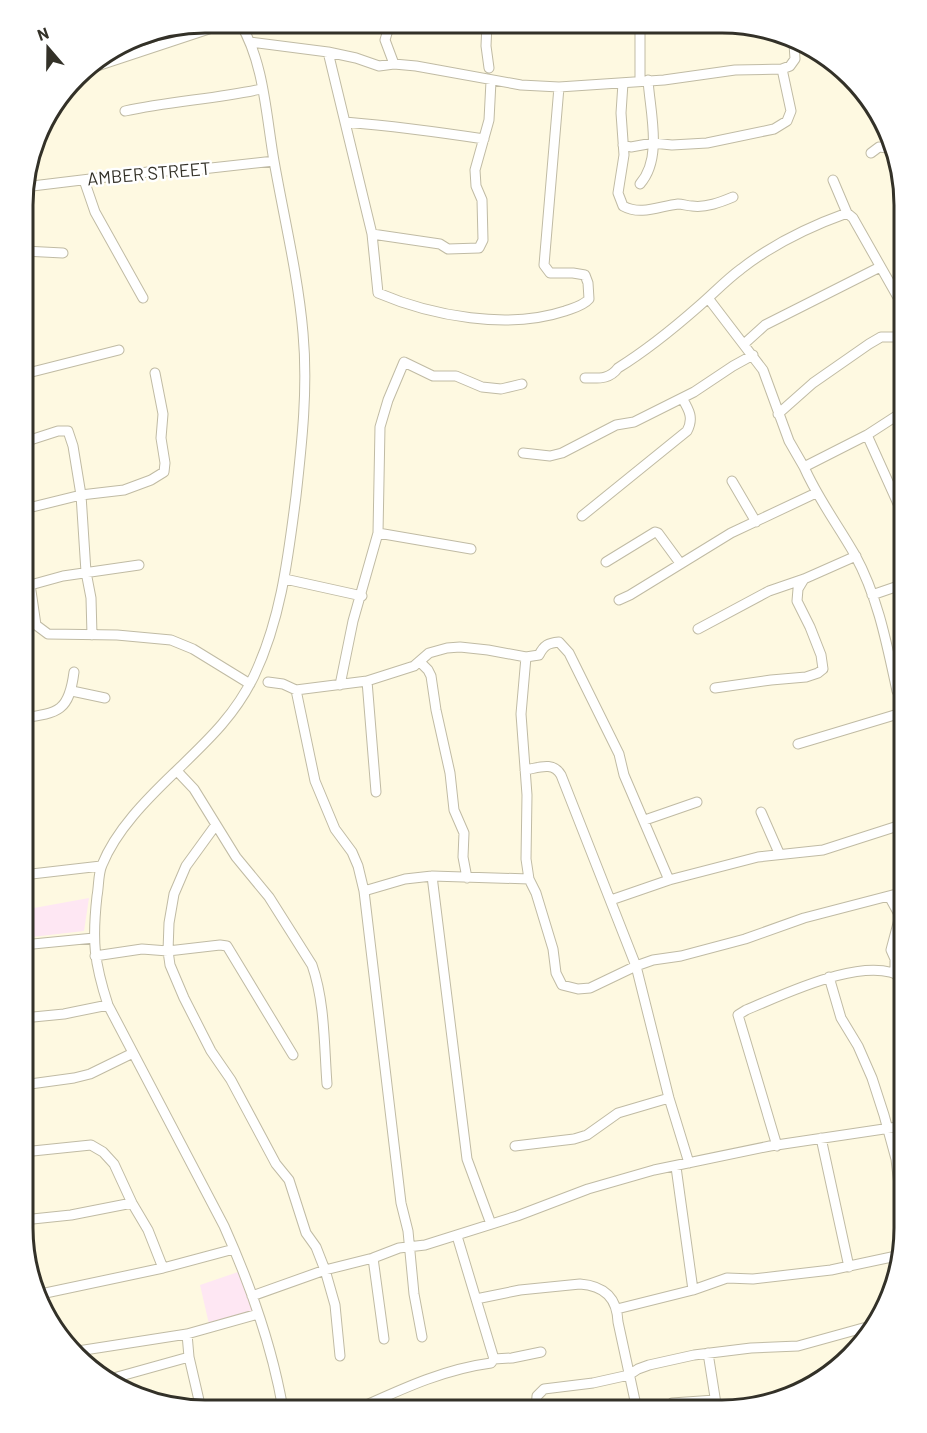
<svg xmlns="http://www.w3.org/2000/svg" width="927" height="1433" viewBox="0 0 927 1433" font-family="Barlow,sans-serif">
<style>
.commercial{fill:#fee7f3}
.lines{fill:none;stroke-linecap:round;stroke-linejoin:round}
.minor-casing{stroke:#c0bba4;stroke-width:11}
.minor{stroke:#fff;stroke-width:9}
.labels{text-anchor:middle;stroke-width:5;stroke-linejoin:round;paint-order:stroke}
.street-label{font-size:18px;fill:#333128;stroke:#fff}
.rim{fill:none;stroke:#333128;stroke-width:3}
</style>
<rect width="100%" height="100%" fill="#fef9e1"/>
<path class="commercial" d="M89,898L84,931L23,938V910Z
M238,1272L254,1311L209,1324L200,1285Z"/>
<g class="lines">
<g class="minor-casing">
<path id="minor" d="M240,23C264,62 266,115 274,161C284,218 298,275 303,333C308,388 302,442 296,496C288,558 281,619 254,676C234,717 206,742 174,773C147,799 116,830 102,865C98,874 99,886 97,896C92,941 94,962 108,1005L224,1226C250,1284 272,1346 283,1409
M390,23L385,40L394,64
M487,23L486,46L489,68
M250,42L328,52L356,58L379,66L394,64L416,66L521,85L559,87L664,80L735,70L782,69L790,66L795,59L794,44
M328,52L372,234L378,293C432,316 508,330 565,311C573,308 583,306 589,299L588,283L585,275L573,273H550L544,265L559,87
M82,71L227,23
M640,81V24
M623,83L621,113L624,155L618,193L623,206C641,216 660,206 678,204C683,204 687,206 692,206C706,208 721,202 733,197
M125,111C170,101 216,99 261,89
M345,122C392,126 438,132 484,139
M623,145L631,147L653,143L672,145L707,143L774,129L787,121L791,111L782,69
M871,153L879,147L888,148L895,159
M84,180L95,212L143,298
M833,180L847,213L853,218L904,308
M640,184C663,158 650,112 648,80
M24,187L148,172L202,169L274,161
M372,234L440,244L448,249L479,248L483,240L482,200L476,186L475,170L489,120L491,81
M24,251L63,253
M708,298L763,370L789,441L804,467
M24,313H27
M744,344L765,325L880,267
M24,374L119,350
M585,378C598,378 609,380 618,368C647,350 674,328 699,306C713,294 726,280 741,269C773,244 808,227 847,213
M778,414L813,383L869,344L881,337H897L904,333
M867,435L904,517
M24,442L58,431H68L73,446L81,495L86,572L91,598L92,635
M523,453L550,456L562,453L616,425L634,422L694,392L733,366L753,355
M732,481L756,522
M24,509L81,495L124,490L151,480L164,472L165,463L161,438L163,414L155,373
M582,516L687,431C694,418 689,410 682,398
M378,533L471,549
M606,562L655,532L658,533L680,563
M285,579L362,596
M23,583L34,584L63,576L139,565
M30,584L36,625L48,634L117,635L171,640L193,649L250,684
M872,595L904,584
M619,600L630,595L731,533L816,493
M698,629L769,591L804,579L856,556
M420,662L428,670L431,676L436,710L450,773L454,810L464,833L463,857L467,878
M367,681L376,792
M268,682L283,684L296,690L367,681L414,666L429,653L447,648L460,647L488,650L526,657
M340,685L353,621L378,533L380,427L388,400L404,362L433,376H456L482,387L501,389L522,384
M715,688L771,680L806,677L818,673L823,669L821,655L810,627L797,601L798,589L804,579
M296,690L315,781L335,829L352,852L358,866L364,891L401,1203L408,1231L414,1294L422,1337
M72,691L105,698
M897,691C887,645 878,597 855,555C838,525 818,499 804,467L867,435L904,411
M23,718C59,713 69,711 74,672
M798,744L898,714L901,718L904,731
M525,770C538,768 553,761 561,775L636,966L669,1098L689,1163
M177,771L194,789L236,857L269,897L312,965C325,1002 324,1045 327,1084
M761,812L779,853
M645,820L697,802
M215,826L186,866L174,894L169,923L168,951L170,965L184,998L211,1051L231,1080L276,1164L289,1180L306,1233L316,1247L325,1270L373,1258L399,1248L425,1245L517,1216L588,1189L654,1170L770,1146L904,1126
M23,875L101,866
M432,876L467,1159L491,1224
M669,880L624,775L619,754L569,653L559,642C548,643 544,645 539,655L526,657L521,714L527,795L526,859L529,879L536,893L553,949L556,973L562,985L578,989L590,988L636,966L653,960L681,956L745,939L804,918L904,892
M364,891L405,879L432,876L529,879
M889,896L900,916L891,950L895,959V974
M611,900L669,880L758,857L823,850L904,824
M23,945L94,938
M95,956L142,949L168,951L220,945L227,946L293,1055
M829,977L841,1018L858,1046L872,1078L884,1115L896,1159L904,1228
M23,1018L64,1014L108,1005
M23,1085L74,1078L90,1074L133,1053
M821,1138L849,1267
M515,1146L574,1139L587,1135L618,1113L669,1098
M777,1146L738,1015L746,1010C783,995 867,953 904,978
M23,1152L91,1145L103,1152L114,1164L132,1203L148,1230L163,1268
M676,1167L693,1290
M23,1220L71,1215L132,1203
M457,1236L494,1359
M373,1258L384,1339
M36,1295L163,1268L234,1249
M252,1296L325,1270L335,1305L340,1356
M476,1299L520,1290L580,1284C605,1286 617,1298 618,1322L637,1410
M617,1309L693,1290L727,1278L753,1279L831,1270L901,1255
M187,1334L189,1357L201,1409
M78,1351L187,1334L258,1314
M708,1353L717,1410
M110,1379L189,1357
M672,1403L715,1400
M351,1409L362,1407C404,1388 445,1369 491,1363L494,1359L512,1358L541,1352
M536,1410L537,1396L544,1389L593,1383L629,1375L638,1369L649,1365L694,1355L751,1348L798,1346L874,1325"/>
</g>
<use href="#minor" class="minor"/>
</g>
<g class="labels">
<g class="street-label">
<text transform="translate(149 174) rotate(-5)" y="6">AMBER STREET</text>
</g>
</g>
<path d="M0 0H927V1433H0ZM205 33H722A172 172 0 0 1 894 205V1228A172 172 0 0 1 722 1400H205A172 172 0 0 1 33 1228V205A172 172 0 0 1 205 33Z" fill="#fff" fill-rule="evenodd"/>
<path class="rim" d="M205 33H722A172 172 0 0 1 894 205V1228A172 172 0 0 1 722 1400H205A172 172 0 0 1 33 1228V205A172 172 0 0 1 205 33Z"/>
<g transform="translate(48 48) rotate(340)" stroke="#ffffff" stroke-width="4.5" paint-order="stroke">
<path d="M0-4.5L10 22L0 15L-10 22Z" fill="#333128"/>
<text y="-9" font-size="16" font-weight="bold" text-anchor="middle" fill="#333128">N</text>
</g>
</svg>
